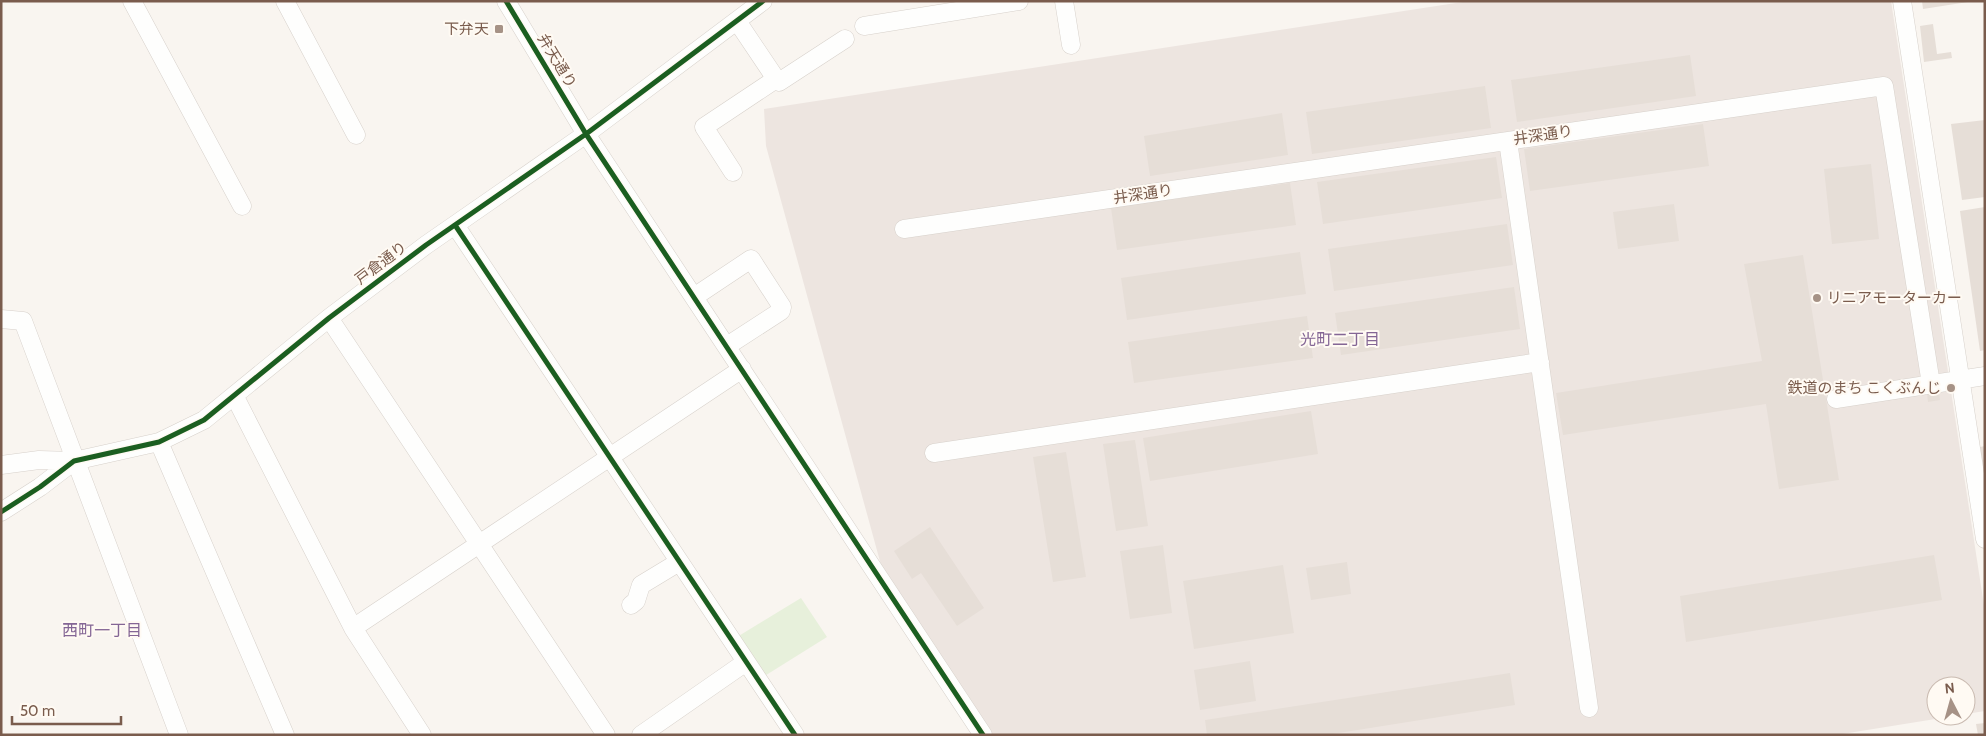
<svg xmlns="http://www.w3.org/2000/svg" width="1986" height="736" viewBox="0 0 1986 736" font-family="Cabin,'Noto Sans JP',sans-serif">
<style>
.industrial{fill:#ede5e0}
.green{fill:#e7f0db}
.building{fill:#e6ded7}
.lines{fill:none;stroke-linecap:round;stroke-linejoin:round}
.minor-casing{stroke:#d7d1cb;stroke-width:19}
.minor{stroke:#fefefd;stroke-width:18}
.cycleway-casing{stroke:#fffaf3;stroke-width:8}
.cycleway{stroke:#1b5e20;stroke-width:5}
.poi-dot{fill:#a69286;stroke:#fffaf3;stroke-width:2}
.labels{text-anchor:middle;stroke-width:4;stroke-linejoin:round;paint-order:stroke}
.poi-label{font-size:15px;fill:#7a5c4d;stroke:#fffaf3;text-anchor:end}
.street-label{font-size:15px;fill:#7a5c4d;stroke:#fffaf3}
.neighbourhood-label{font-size:16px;fill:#846695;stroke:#fffaf3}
</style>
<rect width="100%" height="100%" fill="#f9f5f0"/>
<path class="industrial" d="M1469,1H1891L1985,612V711L1966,714V686H1936V716H1954L1836,735H992L881,565L766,146L764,109Z"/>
<path class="green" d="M801,598L827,637L763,677L737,637Z"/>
<path class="building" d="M1922,1H1968V2L1923,9Z
M1933,24L1937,54L1951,52L1952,58L1924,62L1920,26Z
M1690,55L1696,96L1517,122L1511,80Z
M1485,86L1491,128L1312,154L1306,112Z
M1282,113L1288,155L1150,176L1144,136Z
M1985,120V197L1962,200L1951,124Z
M1703,124L1709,166L1530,191L1524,149Z
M1496,157L1502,198L1323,224L1317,182Z
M1871,164L1879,239L1832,244L1824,169Z
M1290,183L1296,225L1117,250L1111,208Z
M1674,204L1679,241L1618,249L1613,212Z
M1985,207V350L1980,351L1960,211Z
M1507,224L1513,265L1334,291L1328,249Z
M1300,252L1306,294L1127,320L1121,278Z
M1803,255L1839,480L1779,489L1766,404L1563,435L1556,393L1762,361L1744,264Z
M1514,287L1520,329L1341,355L1335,313Z
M1307,316L1313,358L1134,383L1128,342Z
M1939,391L1940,400L1928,402L1927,393Z
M1311,411L1318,454L1150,481L1143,438Z
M1135,440L1148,526L1116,531L1103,444Z
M1985,446V474H1984L1980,447Z
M1066,452L1086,577L1053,582L1033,457Z
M930,527L984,608L957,626L921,573L912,579L894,551Z
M1163,545L1172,613L1130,619L1120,551Z
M1934,555L1942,600L1686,642L1680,596Z
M1347,562L1351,594L1311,600L1306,568Z
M1283,565L1294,633L1194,649L1183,581Z
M1250,661L1256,701L1200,710L1194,670Z
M1510,673L1515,705L1326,735H1207L1205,720Z
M1985,723V735H1978L1976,724Z"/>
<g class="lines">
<g class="minor-casing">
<path id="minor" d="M132,1L242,206
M285,1L356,135
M506,1L586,134L983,735
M1064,1L1071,45
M1902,1L1985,539
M864,26L1019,1
M776,79L779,82L845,39
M1508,141L1589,708
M733,172L704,127L776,79L737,21
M455,225L795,735
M904,229L1884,86L1931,384
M694,297L751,259L782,307L781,311L727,346
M329,318L606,735
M1,319L23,321L179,735
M235,397L353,628L422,735
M1836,399L1985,376
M159,442L285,735
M934,453L1540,362
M1,465L39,460L74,461
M1,512L40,487L74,461L159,442L204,420L329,318L426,245L586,134L763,1
M631,605L636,601L641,585L679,562
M353,628L742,369
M641,735L746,662"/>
</g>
<use href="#minor" class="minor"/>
<g class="cycleway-casing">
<path id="cycleway" d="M506,1L586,134L983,735
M455,225L795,735
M1,512L40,487L74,461L159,442L204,420L329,318L426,245L586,134L763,1"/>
</g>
<use href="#cycleway" class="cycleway"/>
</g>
<g class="poi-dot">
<rect x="494" y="24" width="10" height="10" rx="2.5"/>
<circle cx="1817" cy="298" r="5"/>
<circle cx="1951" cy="388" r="5"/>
</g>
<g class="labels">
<g class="poi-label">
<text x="489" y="34">下弁天</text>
<text x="1827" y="303" text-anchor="start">リニアモーターカー</text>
<text x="1941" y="393">鉄道のまち こくぶんじ</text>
</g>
<g class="street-label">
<text transform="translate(557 61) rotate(59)" y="5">弁天通り</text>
<text transform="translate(1543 135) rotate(-8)" y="5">井深通り</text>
<text transform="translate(1143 194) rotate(-8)" y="5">井深通り</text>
<text transform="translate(381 263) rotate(-37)" y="5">戸倉通り</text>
</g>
<g class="neighbourhood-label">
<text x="1340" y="345">光町二丁目</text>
<text x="102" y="636">西町一丁目</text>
</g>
</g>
<rect width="1986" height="736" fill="none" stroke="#7a5c4d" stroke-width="5"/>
<g transform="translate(1951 701) rotate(354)"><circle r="24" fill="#fffaf3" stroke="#cabbb1"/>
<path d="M0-4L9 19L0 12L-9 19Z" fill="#a69286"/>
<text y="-8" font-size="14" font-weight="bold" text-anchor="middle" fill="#7a5c4d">N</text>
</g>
<path d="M12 716v8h109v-8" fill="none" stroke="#7a5c4d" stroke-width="2.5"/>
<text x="20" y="716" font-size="15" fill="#7a5c4d" stroke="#fffaf3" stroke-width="4" paint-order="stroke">50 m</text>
</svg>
